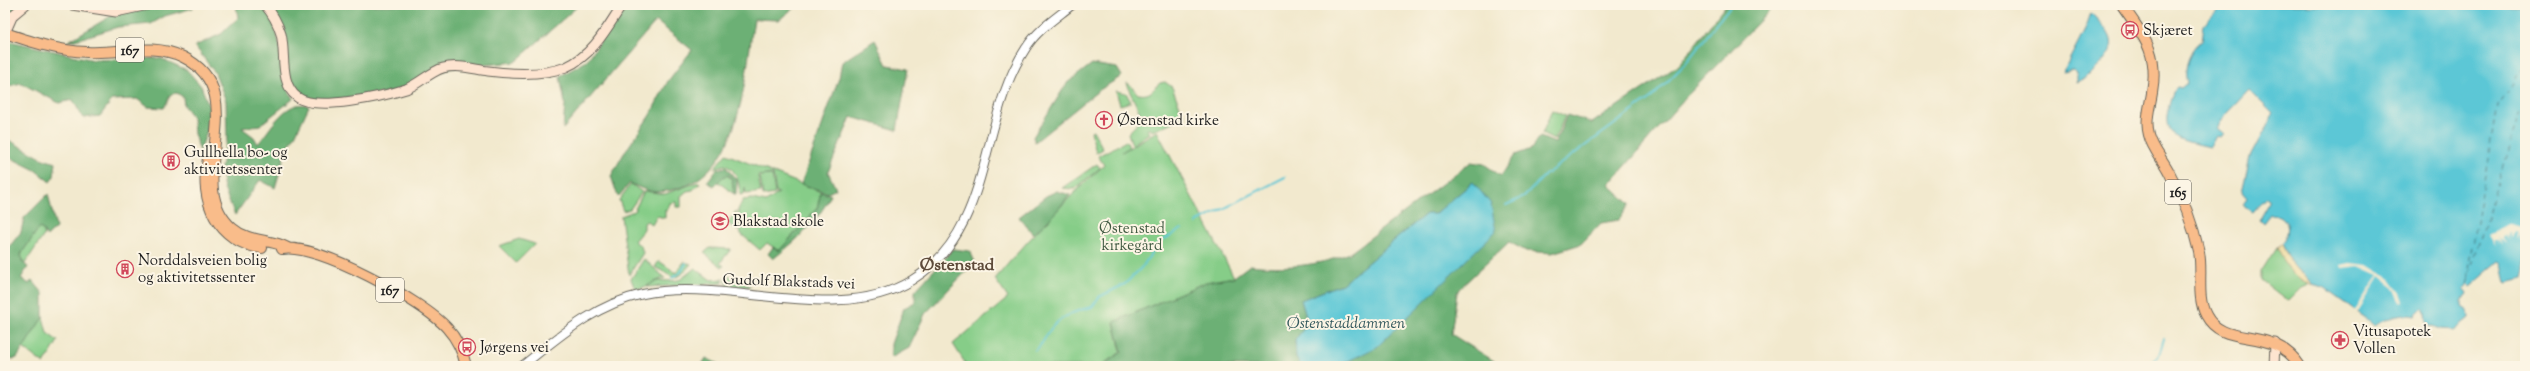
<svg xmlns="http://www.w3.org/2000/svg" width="2530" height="371" viewBox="0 0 2530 371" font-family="'Sorts Mill Goudy',serif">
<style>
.green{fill:#86cd88;stroke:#517452}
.forest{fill:#6cb074;stroke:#446648}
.sand{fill:#eeda9e;stroke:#857b5d}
.water{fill:#5cc7d6;stroke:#3c7279}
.pier{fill:#f2e9ce}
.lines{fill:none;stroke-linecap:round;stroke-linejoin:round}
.stream{stroke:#5cc7d6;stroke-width:2}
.ferry{stroke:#32585d;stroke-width:1;stroke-dasharray:5 4;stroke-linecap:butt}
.tertiary-casing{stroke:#67645a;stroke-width:10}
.secondary-casing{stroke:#67645a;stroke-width:11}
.primary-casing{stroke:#67645a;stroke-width:12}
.tertiary{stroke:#fff;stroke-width:8}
.secondary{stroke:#fde4d0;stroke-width:9}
.primary{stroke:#f9bc8a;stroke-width:10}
.labels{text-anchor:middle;stroke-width:4;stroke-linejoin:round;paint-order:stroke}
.shield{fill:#fcf5e5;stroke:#5f5d58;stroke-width:1}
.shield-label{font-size:14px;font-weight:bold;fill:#1c1c1c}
.poi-label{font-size:15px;fill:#1c1c1c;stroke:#fcf5e5;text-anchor:start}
.park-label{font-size:15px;fill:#415a42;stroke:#fcf5e5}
.street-label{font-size:15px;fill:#1c1c1c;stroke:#fcf5e5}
.water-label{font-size:16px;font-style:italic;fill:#32585d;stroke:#fcf5e5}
.quarter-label{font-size:17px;font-weight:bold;fill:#5e4b3a;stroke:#fcf5e5}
</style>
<rect width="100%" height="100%" fill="#fcf5e5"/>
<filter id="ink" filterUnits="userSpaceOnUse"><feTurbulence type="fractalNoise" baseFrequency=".025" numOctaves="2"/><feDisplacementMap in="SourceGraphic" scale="8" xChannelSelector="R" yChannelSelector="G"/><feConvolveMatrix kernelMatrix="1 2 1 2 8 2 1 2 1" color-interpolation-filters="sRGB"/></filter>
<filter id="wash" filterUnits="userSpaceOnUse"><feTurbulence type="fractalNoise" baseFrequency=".012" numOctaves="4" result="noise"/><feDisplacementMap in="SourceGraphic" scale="16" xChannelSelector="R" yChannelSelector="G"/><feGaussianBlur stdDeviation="0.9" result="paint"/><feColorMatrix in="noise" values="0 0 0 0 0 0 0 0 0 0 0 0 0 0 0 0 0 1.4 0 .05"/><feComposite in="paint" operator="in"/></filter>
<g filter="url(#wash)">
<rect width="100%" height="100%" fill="#f2e9ce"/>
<path class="green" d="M1165,82L1172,87L1184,117L1152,131L1150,128L1147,130L1149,133L1132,145L1128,133L1137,124L1136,122L1143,119L1126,84L1128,83L1138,94C1151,96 1151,91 1160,83Z
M1116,91L1126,93L1131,102L1120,105Z
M1552,110L1565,116L1554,140L1542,134Z
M1093,130L1103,149L1096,153L1091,131Z
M1157,131L1234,277L1206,282L1114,322L1121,352L1100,366H967L953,344L1008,298L995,279C1029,239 1064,201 1104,165L1098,156L1126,141L1129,147L1122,152Z
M726,154L821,192L817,208L779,251L767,243L760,250L741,234L738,210L743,200L752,199L766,202L779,193H776L773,174L758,176L761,192L746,194L745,188L744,194L740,195C739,183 738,171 725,165L714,168Z
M1097,164L1100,168L1075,189L1062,188Z
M726,174L732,180L734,194L718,182Z
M772,175L775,194L763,196L760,176Z
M698,182L700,183L693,190L687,191L681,196V207H676V202L670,203L667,211L665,210V218L657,216L652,225L647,221L644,223V229L634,241L641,246L643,253L629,275L621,216L634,211L644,191L665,194Z
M631,184L642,192L630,209L623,211L619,200Z
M736,211L738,231L728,223Z
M39,228L43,230L44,235L24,265L21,254Z
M519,239L535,244L516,263L499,246Z
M710,248L731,249L720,263L724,266L722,267L704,253Z
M2276,248L2289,269L2308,285L2301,288L2288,301L2261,280V272Z
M644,259L665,278C655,280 643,290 635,289L631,279Z
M659,261L676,273L684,262L691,264L681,275L674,278L655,267Z
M695,268L711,280L723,279V283L647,287C657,276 669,284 681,279Z
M728,275L737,281H743L751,287L727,285L725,278Z
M43,317L47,333L58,341L44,364L23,348Z"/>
<path class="forest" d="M5,5H26L5,21Z
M156,5H192L193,8L165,16L151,24L118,27L65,43L116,13L138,11Z
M236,5H260C287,28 276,71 293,99L260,125L242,128L254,137L258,144C270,130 287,97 309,106L295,136L286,150L275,188L260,180L235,215L224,189L221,168L227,138L226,101L215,73L195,46L221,34L238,18Z
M265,5H579L515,62L452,68L394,92L306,102L289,83L283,41Z
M624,5H797L779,20L754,19C745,73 743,166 682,187C659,194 651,194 630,183L618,197L611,176L623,155L650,115L668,81L692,50L656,21L563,129L565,104L560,76L587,61Z
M1726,5H1775L1685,98L1609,185L1630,204L1619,220L1601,223L1581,244L1552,253L1526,251L1509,242L1459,289L1457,293L1451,334L1502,366H1338L1350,361L1473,182L1435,214H1426L1342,284L1301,300L1308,323L1295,340L1296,358L1301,366H1101L1122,352L1114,322L1206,282L1234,277L1250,265C1283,269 1319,266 1350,253L1471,162L1484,164L1501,176L1515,155L1531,149L1540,137L1555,143L1567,115L1592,123L1679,65Z
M5,40L94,60L160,58L187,70L201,86L210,109L209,125L200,151L194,134L193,118L184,106L183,97L177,93L171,94L164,108L148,107L137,99L112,100L100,116L83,118L73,100L59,103L21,83L9,86L5,91Z
M875,40L887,65L908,69L897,130L851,117L828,172L836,189L828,193L801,184L839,78L842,62Z
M1092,64L1117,68L1122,76L1098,91L1035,142L1033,137L1067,83Z
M5,138L43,159L56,163L54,176L50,182L35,170L5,155Z
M726,167L737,181L736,194H734L732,180L729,175L723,177L714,186L707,182L717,169Z
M1057,191L1070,195L1048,221L1033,234L1019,217L1046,196Z
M821,192L831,195C817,223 797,240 773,259L768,254L773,247L779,251L817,208Z
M48,194L56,228L47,237L43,230L39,228L21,254L22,262L28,267L21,278L29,284L32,280L43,293V317L17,358L12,359L5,354V252L21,232L24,218Z
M953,249L970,251L975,262L925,314L909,348L891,358V344L904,308L915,302V291Z
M706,358L722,366H701Z"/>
<path class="sand" d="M2281,244L2287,256L2312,284C2300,287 2280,258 2276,248Z"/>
<path class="water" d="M2222,5H2525V271L2523,279L2506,283L2502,263L2499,261L2470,286L2468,284L2463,288L2467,293L2462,302V307L2468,311L2469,318L2454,330L2440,329L2427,324L2426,312L2423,308L2415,316C2405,313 2382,318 2375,325L2324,287L2312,284L2287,256L2281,244C2288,237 2292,223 2280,216C2276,214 2274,217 2270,214L2263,223L2259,219L2270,200L2266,197L2253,212L2242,204L2247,198L2242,192L2250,157L2273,114L2249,90L2226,114L2217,128L2223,133L2220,137L2216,136L2210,147C2187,141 2161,141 2168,110C2170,101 2171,93 2178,87L2181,88L2187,83C2183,69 2189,50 2202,41L2204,25Z
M2091,13C2111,34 2122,44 2097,67C2091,73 2086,79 2077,82V76L2073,70L2063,72L2086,27Z
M1473,182L1491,204L1496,231L1377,347L1338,366H1301L1296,358L1295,340L1308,323L1301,300L1342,284L1426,214H1435Z"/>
<path class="pier" d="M2510,224L2525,228V235L2523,242L2524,234L2520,241L2521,233L2517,240L2518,233L2515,232L2513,239L2511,233L2509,234L2511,240L2506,235L2509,242L2505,236L2503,238L2506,243L2500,238L2502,245L2497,238L2498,245L2496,240H2493L2495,247L2488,235Z
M2350,263L2368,265L2390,279L2401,293L2404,302L2401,303L2394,287L2380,276L2357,313L2354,311L2379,275L2359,266L2342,268L2341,265Z"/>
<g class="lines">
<path class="stream" d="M1506,205L1524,197L1545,175L1652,97L1686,63L1731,5
M1196,223L1285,177
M672,278L681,272L686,263
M1035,350C1043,345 1044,338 1050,330C1058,318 1077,310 1092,307L1099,297L1125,284L1143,266L1158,243L1182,229
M2149,366L2159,354L2164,339"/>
<path class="ferry" d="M2467,281L2520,112L2525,109
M2466,286L2497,105L2525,67"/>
</g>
</g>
<g filter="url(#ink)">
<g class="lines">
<g class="tertiary-casing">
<path id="tertiary" d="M522,366C560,336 594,305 643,294C726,276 836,327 912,280C995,229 977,122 1026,48C1037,30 1056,18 1072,5"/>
</g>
<g class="secondary-casing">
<path id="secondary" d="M72,5L116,12L148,5
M265,5C272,13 278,24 281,34C286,53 279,83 297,97C316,112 384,96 406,89C419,84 430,72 443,68C458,64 473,69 488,71C512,74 543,76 566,67C593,55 607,28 622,5
M5,33L13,15L25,5
M2274,366L2275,343"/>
</g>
<g class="primary-casing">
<path id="primary" d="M2122,5C2144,37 2159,52 2152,93C2150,106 2145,121 2149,135C2152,148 2163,160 2169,172C2182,196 2193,225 2199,252C2203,271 2196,297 2206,315C2224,350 2273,324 2300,366
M5,33C32,42 59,51 87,52C120,54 152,42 183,57C256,93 180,182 232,228C249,243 270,238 288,248
M208,159C198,200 218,243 262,248
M282,249C317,242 424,302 447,328C457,339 463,352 466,366"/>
</g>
<use href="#tertiary" class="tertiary"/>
<use href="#secondary" class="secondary"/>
<use href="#primary" class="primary"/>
</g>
</g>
<defs>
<g id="bus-ring" transform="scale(0.9)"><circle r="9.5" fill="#fcf5e5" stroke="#d1495b" stroke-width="1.5"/><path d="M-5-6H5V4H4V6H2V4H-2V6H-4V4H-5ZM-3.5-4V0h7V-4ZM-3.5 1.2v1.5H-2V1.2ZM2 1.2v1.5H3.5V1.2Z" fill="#d1495b"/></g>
<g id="church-ring" transform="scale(0.9)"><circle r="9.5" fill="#fcf5e5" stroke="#d1495b" stroke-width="1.5"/><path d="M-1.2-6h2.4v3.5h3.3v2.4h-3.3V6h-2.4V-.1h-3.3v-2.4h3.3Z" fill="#d1495b"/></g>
<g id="building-ring" transform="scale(0.9)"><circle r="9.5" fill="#fcf5e5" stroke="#d1495b" stroke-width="1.5"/><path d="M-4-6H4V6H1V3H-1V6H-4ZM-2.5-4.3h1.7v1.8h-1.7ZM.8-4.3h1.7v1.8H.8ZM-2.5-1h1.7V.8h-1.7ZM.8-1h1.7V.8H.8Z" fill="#d1495b"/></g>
<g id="school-ring" transform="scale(0.9)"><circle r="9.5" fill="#fcf5e5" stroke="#d1495b" stroke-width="1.5"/><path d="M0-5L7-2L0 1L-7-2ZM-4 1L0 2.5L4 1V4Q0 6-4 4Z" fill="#d1495b"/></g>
<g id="pharmacy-ring" transform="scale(0.9)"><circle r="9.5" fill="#fcf5e5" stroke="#d1495b" stroke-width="1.5"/><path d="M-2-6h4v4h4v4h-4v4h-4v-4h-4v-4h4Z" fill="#d1495b"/></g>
</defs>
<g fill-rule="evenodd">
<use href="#bus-ring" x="2130" y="30"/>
<use href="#church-ring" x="1104" y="120"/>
<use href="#building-ring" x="171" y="161"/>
<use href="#school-ring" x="720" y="221"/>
<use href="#building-ring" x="125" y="269"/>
<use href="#pharmacy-ring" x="2340" y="340"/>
<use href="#bus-ring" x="467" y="347"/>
</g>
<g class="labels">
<g class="shield">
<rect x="116" y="38" width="28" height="24" rx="3"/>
<rect x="2165" y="180" width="26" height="24" rx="3"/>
<rect x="376" y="278" width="28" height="24" rx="3"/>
</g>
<g class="shield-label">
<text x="130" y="55">167</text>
<text x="2178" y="197">165</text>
<text x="390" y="295">167</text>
</g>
<g class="poi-label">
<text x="2143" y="35">Skjæret</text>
<text x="1117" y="125">Østenstad kirke</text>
<text x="184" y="157">Gullhella bo- og<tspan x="184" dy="17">aktivitetssenter</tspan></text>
<text x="733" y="226">Blakstad skole</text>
<text x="138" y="265">Norddalsveien bolig<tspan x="138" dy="17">og aktivitetssenter</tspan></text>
<text x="2353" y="336">Vitusapotek<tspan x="2353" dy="17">Vollen</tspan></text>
<text x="480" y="352">Jørgens vei</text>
</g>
<g class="park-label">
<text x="1132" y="233">Østenstad<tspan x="1132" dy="17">kirkegård</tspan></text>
</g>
<g class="street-label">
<text transform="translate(789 281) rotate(2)" y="5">Gudolf Blakstads vei</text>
</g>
<g class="water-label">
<text x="1346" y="328">Østenstaddammen</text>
</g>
<g class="quarter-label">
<text x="957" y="270">Østenstad</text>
</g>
</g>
<rect width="2530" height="371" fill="none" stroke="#fcf5e5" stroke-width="20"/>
</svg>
